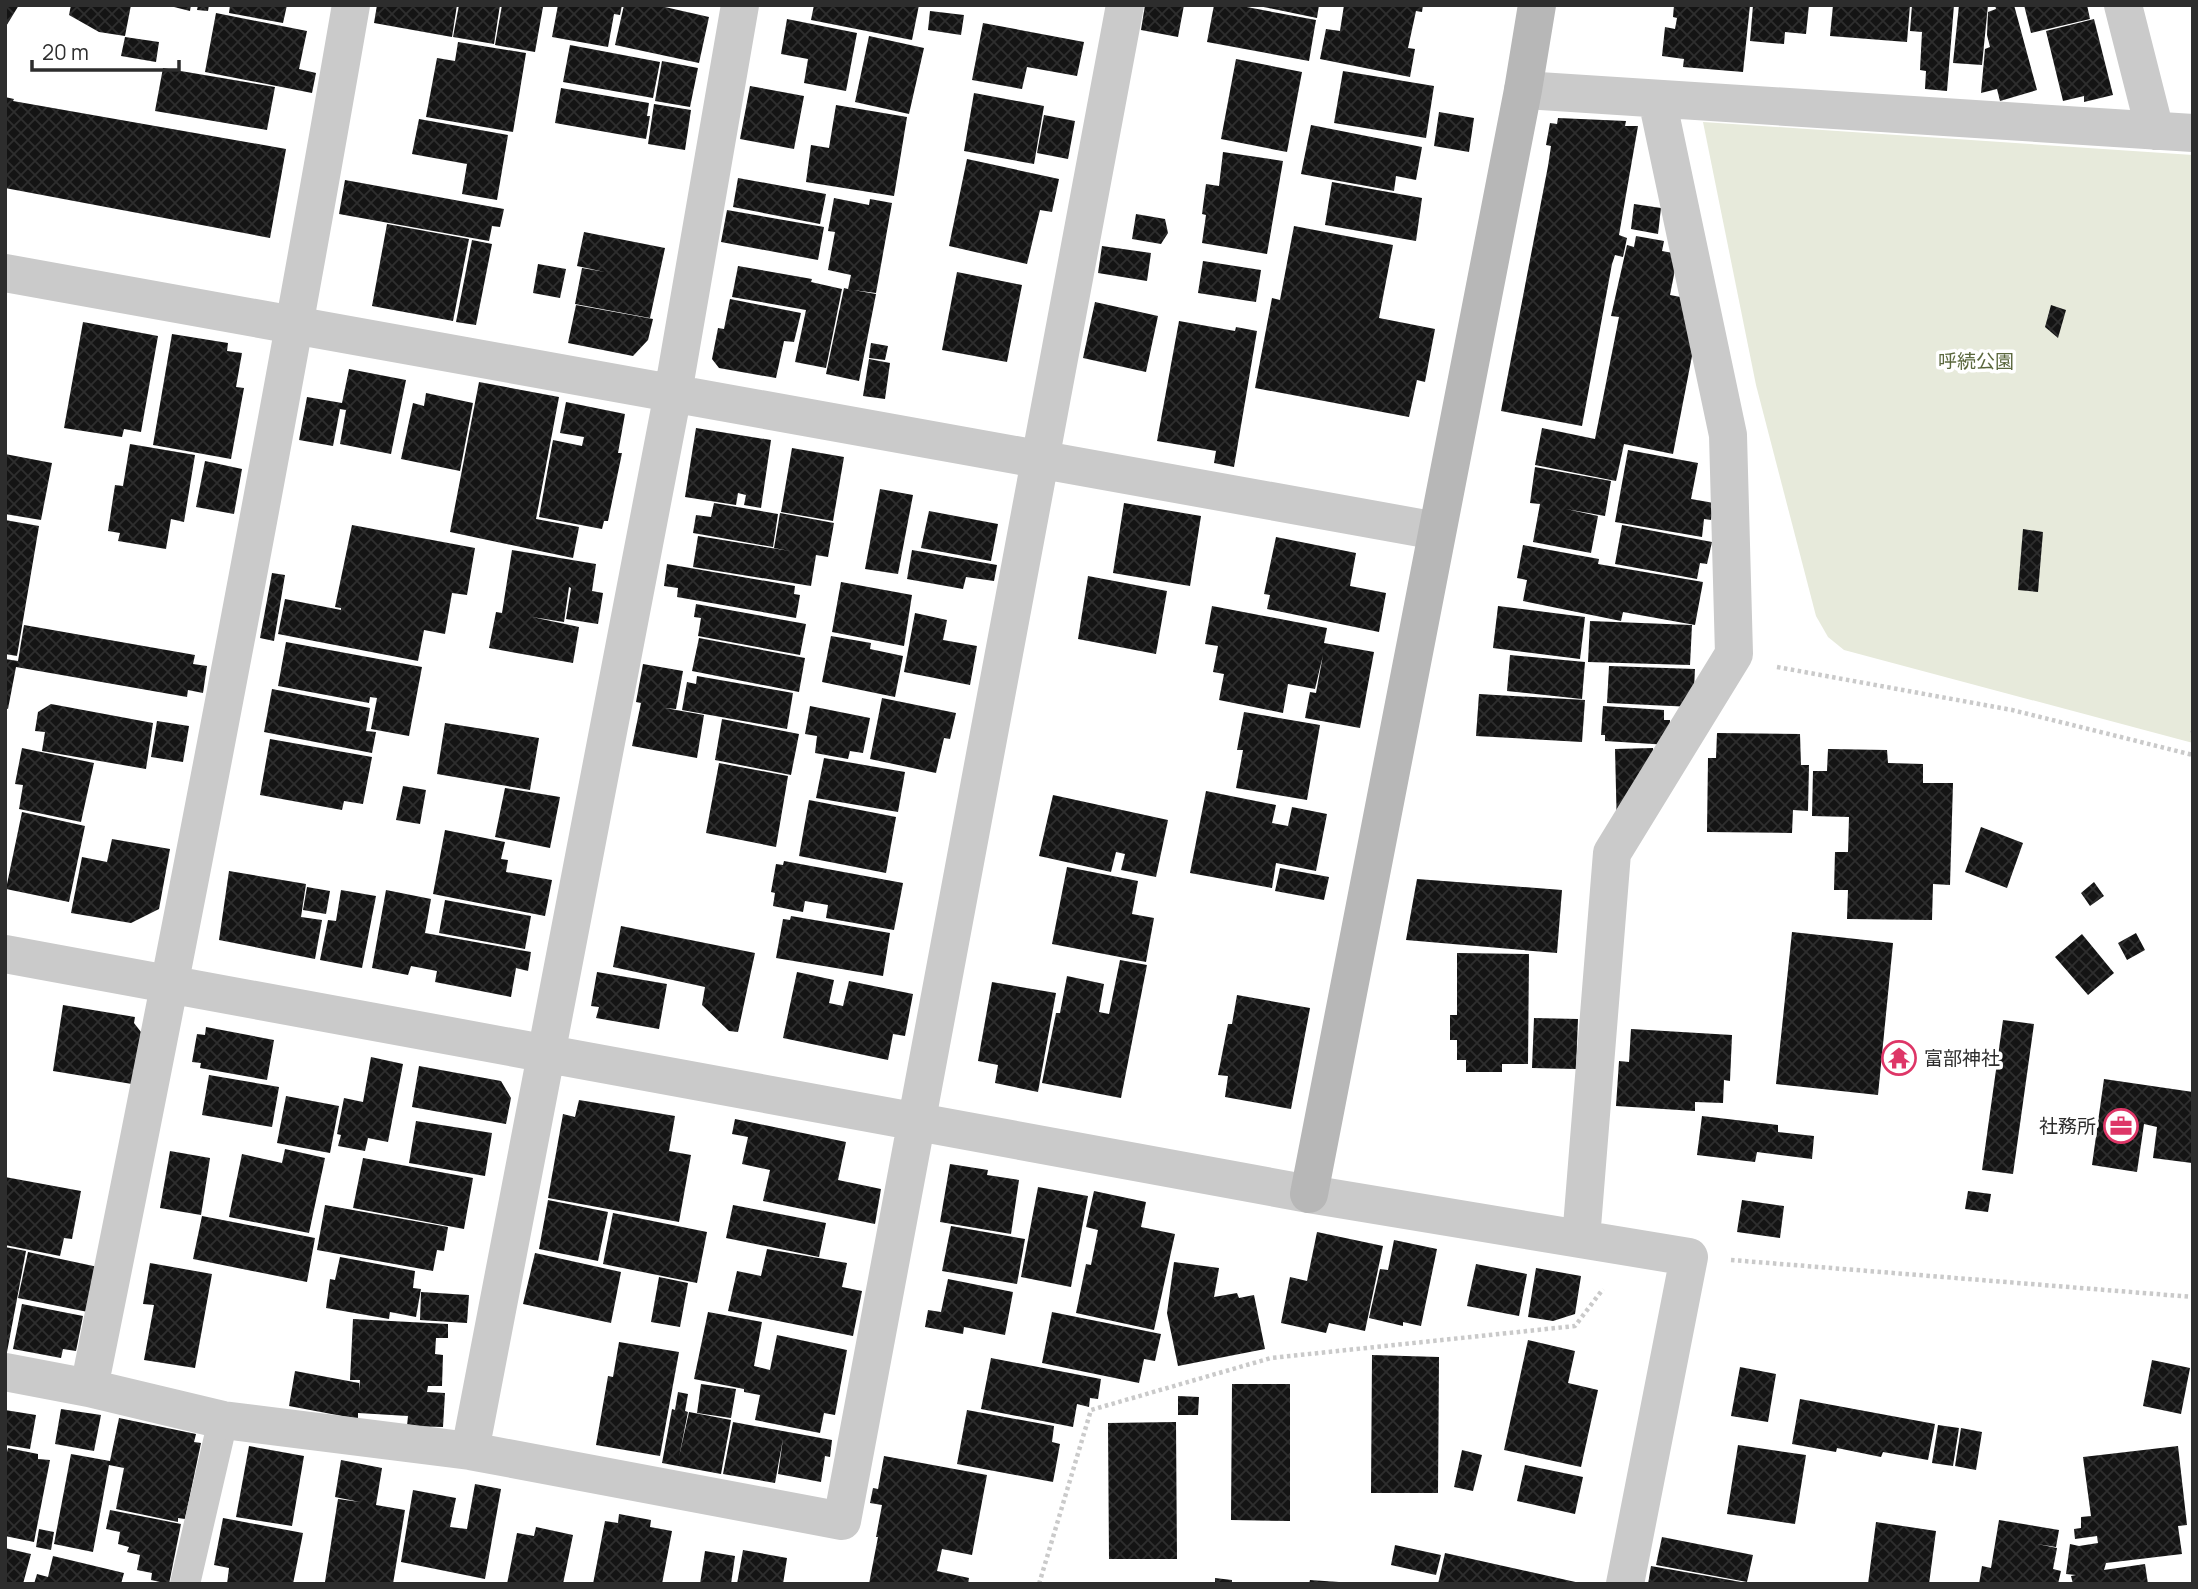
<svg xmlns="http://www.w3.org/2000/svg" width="2198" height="1589" viewBox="0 0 2198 1589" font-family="Manrope,'Noto Sans JP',sans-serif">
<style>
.park{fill:#e7eadb}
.building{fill:url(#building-cross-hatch)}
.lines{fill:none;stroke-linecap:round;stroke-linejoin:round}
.path{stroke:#cacaca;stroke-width:4.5;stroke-dasharray:3.5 3.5;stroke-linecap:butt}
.lane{stroke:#cacaca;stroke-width:30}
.street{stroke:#cacaca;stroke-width:38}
.secondary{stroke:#b7b7b7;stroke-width:38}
.labels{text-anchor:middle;stroke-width:7;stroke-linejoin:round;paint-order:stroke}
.park-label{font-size:19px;fill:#5a673d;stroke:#fff}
.poi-label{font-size:19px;fill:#2d2d2d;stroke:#fff;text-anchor:start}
</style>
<defs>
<pattern id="building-cross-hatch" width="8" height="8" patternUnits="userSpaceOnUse" patternTransform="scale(1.75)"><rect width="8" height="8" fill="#141414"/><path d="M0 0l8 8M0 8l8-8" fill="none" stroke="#2e2e2e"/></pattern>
</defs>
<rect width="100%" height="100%" fill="#fff"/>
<path class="park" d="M1703,122L2193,155V743L1844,650L1828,637L1816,616L1756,385Z"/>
<path class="building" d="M5,5H19L5,28Z
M71,5H131L125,36L99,32L69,15Z
M166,5H191L190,11Z
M198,5H209L208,11L197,10Z
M230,5H287L283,23L229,13Z
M377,5H457L452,37L374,23Z
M459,5H500L494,44L453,37Z
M502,5L543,7L535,52L495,45Z
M558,5H622L620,15L614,14L608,47L552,37Z
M624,5H656L709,17L699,63L615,45Z
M814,5H919L912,40L811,20Z
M1145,5H1184L1178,37L1141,30Z
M1214,5H1236L1316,20L1309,61L1207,42Z
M1254,5H1319L1317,18Z
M1344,5H1423L1422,12L1416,11L1408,48L1415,49L1410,77L1320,59L1326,29L1340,31Z
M1674,5H1750L1743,72L1683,67L1684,59L1662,56L1665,27L1675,29L1677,18L1673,17Z
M1753,5H1809L1806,34L1785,32L1784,44L1750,41Z
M1833,5H1910L1907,42L1830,36Z
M1912,5H1954L1947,91L1925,89L1926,71L1920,70L1922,32L1910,31Z
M1959,5H1988L1982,65L1953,63Z
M1995,5H2014L2037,90L2000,101L1997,89L1981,93L1985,49L1990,47L1987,35L1988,12L1996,9Z
M2024,5H2087L2090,19L2031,33Z
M930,11L964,15L961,35L928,30Z
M216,13L307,31L299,69L316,73L312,93L205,72Z
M787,19L857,33L846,91L804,83L808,59L781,54Z
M2094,19L2113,95L2084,102V96L2063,101L2046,31Z
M983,23L1084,42L1077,76L1027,67L1022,89L972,80Z
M869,36L924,48L909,114L855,102Z
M125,37L159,42L156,62L121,56Z
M458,42L526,53L513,132L426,117L437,58L455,61Z
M570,45L660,62L653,98L563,82Z
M1236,59L1302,72L1287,152L1221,139Z
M662,61L698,68L690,107L655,101Z
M163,68L275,87L267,130L155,111Z
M1343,71L1434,86L1426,138L1334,123Z
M750,86L804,96L794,149L740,139Z
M561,88L649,103L647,116H650L646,139L555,123Z
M974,93L1044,106L1034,164L964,151Z
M5,97L14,99L13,101L286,149L270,238L5,188L7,114H5Z
M654,104L691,110L685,150L648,144Z
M836,105L907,117L894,196L806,182L811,145L829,148Z
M1439,112L1474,118L1469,152L1434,146Z
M1044,115L1075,121L1068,159L1037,153Z
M1558,118L1626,121L1625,126H1638L1619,235L1627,238L1623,257L1615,255L1612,264L1582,426L1501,411L1548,166L1551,146L1546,145L1550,123L1557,124Z
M419,119L508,135L497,200L462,194L467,164L412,154Z
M1311,125L1422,147L1416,180L1396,176L1394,191L1301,174Z
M1223,152L1283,161L1267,254L1202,243L1206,215L1202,214L1206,184L1219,186Z
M967,159L1059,179L1052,212L1040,210L1027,264L949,246Z
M738,178L826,194L820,224L733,207Z
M345,180L504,209L500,227L492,226L489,241L339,214Z
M1332,182L1422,198L1416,241L1325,225Z
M834,198L869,205L870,199L892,203L876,293L853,290L876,294L859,381L826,374L844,288L848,289L851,275L828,270L835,232L828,231Z
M1634,204L1661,208L1658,234L1631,229Z
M727,210L824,227L818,260L721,242Z
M1136,214L1165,219L1168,233L1161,244L1132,239Z
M387,224L469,239L453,321L372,306Z
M1294,226L1393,245L1379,318L1435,329L1425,382L1417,380L1409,417L1255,388L1272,298L1280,300Z
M584,232L665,248L650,318L575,304L582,268L605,272L577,266Z
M1636,236L1664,241L1662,251L1678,254L1670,295L1691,299L1698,325L1673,454L1624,444L1616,481L1535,465L1542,428L1595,439L1619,317L1611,316L1627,245L1634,247Z
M472,240L492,244L476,325L456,322Z
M1102,246L1151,253L1147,281L1098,273Z
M1203,261L1261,270L1256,302L1198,293Z
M538,264L566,269L560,298L533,293Z
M738,266L812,279L811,282L842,289L826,368L795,362L806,310L732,297Z
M957,272L1022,285L1007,362L942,350Z
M730,299L801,313L794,342L784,341L776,378L719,368L712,359L718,328L724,329Z
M1095,302L1158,316L1146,372L1083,358Z
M576,305L653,319L648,340L633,356L568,343Z
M2051,305L2066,310L2058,338L2045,327Z
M1179,321L1235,331L1236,327L1257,331L1234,467L1214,463L1216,451L1157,441Z
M83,322L158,336L141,432L124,429L122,437L64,428Z
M172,334L228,343L227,351L242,353L236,387L244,388L231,459L153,445Z
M871,343L888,346L885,360L869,358Z
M869,359L890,363L885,399L863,396Z
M349,369L406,380L391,454L340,444L346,410L340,409L333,446L299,440L307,397L342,403Z
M479,382L559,397L536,519L579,527L573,558L450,532Z
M426,393L473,403L460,471L401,459L413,403L424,406Z
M566,402L625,414L618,453H622L608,521H604L602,529L539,517L553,440L582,446L584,437L560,433Z
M696,428L771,440L761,508L744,505L746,495L738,493L736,505L685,497Z
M130,444L195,455L184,522L171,519L166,549L118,541L120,533L108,531L115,485L123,486Z
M792,448L844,457L833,521L781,512Z
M1628,450L1698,463L1691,499L1714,503L1711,520L1704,519L1702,537L1615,522Z
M5,454L52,463L41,520L5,514Z
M205,461L242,469L234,514L196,507Z
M1535,467L1611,481L1605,516L1566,509L1598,516L1591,553L1533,542L1540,504L1530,503Z
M880,489L913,495L898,574L865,569Z
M714,503L778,514L773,547L693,533L696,515L711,517Z
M1124,503L1201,516L1190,586L1113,573Z
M929,511L998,524L991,561L921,548Z
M780,513L834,523L828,557L816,555L811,586L693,567L698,536L790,551L774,548Z
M5,520L39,526L17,656L5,654Z
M352,525L475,548L467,595L452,593L445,634L424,630L418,661L278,634L285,599L341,610V608L335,607Z
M1622,525L1712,542L1707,564L1700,563L1697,579L1615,564Z
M2023,529L2043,532L2038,592L2018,590Z
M1276,537L1356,553L1350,586L1386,593L1379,632L1267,609L1270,595L1264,594Z
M1523,545L1599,559L1598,564L1703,582L1695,625L1623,612L1621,621L1523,601L1527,580L1517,578Z
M512,550L596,564L592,591L603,593L598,624L566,619L571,588L569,587L564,622L532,617L579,627L573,663L489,648L496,612L502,613Z
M912,550L997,565L994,581L966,577L963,589L907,579Z
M667,564L795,586L794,594L800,595L796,618L677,597L678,588L664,586Z
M272,573L285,575L274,641L260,638Z
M1088,576L1167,591L1156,654L1078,639Z
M841,582L912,595L904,646L832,632Z
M696,604L806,624L800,655L698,636L701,618L694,617Z
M1212,606L1327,628L1324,643L1374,652L1360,728L1305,718L1310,692L1316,693L1323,655L1315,689L1288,684L1283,713L1219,700L1224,674L1213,672L1218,646L1205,644Z
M1498,606L1585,617L1580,659L1493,648Z
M915,613L947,620L943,640L977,646L970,685L904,672Z
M1590,621L1692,625L1690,665L1588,662Z
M24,625L195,655L193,664L207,666L203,693L188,690L187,697L16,667L8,709L5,708V659L18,661Z
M831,636L871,643L870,649L903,656L895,697L822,682Z
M699,638L805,658L799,692L692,671Z
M286,642L422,667L409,736L371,729L377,698L370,697L369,703L278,686Z
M1510,655L1585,662L1582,699L1507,691Z
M643,664L683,671L676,709L665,708L704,715L697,758L632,746L641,703L636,702Z
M1609,666L1695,669L1693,707L1607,703Z
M697,676L793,693L787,729L682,710L687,682L696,684Z
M272,689L370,708L366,731L376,732L372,753L264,732Z
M1479,694L1585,700L1582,742L1476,736Z
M882,698L956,713L950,739L944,738L936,773L870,759Z
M51,704L153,723L146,769L42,751L45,732L35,731L38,712Z
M810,706L870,718L863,753L850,751L848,759L815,753L817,736L805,734Z
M1603,706L1664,710V720H1670L1669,745L1605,741V735H1601Z
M1244,712L1320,725L1307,800L1236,788L1243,750H1237Z
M722,719L799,734L791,775L715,760Z
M157,721L189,726L183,762L151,757Z
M445,723L539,738L530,790L437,774Z
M1717,733L1800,734L1801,765H1809L1808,811L1793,810L1792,833L1707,832L1708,758H1716Z
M270,739L372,757L363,804L344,801L342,810L260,795Z
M22,748L94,763L81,822L19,809L23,785L15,784Z
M1653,748L1654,769L1617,831L1615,749Z
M1828,749L1887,750L1888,763L1923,764V783H1953L1950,885L1933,884L1932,920L1847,919L1848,890H1834L1835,852H1848L1849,817L1812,816L1813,771H1827Z
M824,758L905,772L898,812L816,798Z
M719,763L788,776L776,847L706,833Z
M403,786L426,790L420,824L396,820Z
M505,788L560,797L550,848L495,837Z
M1206,791L1276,805L1272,823L1288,826L1292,807L1327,814L1316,871L1276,863L1272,888L1190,873Z
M1053,795L1168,820L1156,877L1121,870L1125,854L1116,852L1111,872L1039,856Z
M809,800L896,817L886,873L799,856Z
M22,812L85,826L69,902L6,889Z
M1981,827L2023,843L2007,888L1965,872Z
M445,830L505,842L501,859L508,860L506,872L552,880L545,916L433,894Z
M112,839L170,849L159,909L131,923L71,913L82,857L107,862Z
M784,861L903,883L894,930L826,918L828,905L805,901L803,912L773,906L775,893L771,892L776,864L783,865Z
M1067,867L1138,881L1132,914L1154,918L1146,962L1052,944Z
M1280,868L1329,877L1324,900L1275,891Z
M229,871L306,884L301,917L322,920L315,959L219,940Z
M1417,879L1562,890L1557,953L1406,940Z
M2094,882L2104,896L2090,906L2081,893Z
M307,887L330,891L326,914L303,910Z
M341,890L376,896L362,968L320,960L328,920L336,921Z
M386,890L431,899L425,933L531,952L528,971L516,968L511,997L435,982L437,971L411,966L408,975L372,968Z
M445,900L531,916L525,949L439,933Z
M791,916L890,933L883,976L776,958L783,919L790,920Z
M621,926L755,953L738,1032L729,1031L702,1005L705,987L613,967Z
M1792,932L1893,943L1878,1095L1776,1084Z
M2136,933L2145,950L2127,960L2118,943Z
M2082,934L2114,973L2088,995L2055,957Z
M1457,953L1529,954L1528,1064H1502V1072H1466V1060H1457V1040H1450V1015H1457Z
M1120,960L1147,965L1121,1098L1042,1083L1056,1013H1060L1067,976L1104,984L1099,1012L1109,1014Z
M597,972L667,984L659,1029L596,1018L599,1007L591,1006Z
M797,972L834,980L829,1003L843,1006L849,981L913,994L905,1036L893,1034L888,1060L783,1038Z
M992,982L1056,993L1038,1092L995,1083L998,1065L978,1061Z
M1237,995L1310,1008L1291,1109L1225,1097L1228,1076L1218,1075L1228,1024H1232Z
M63,1005L135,1017L134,1023L141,1032L132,1084L53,1071Z
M1534,1018L1578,1019L1576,1069L1532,1068Z
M2003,1020L2034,1024L2013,1174L1982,1170Z
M206,1027L274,1040L267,1080L200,1068L201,1063L192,1062L197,1034L205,1035Z
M1631,1029L1732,1035L1730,1081L1724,1080L1723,1103L1695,1102V1111L1616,1106L1619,1061L1629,1062Z
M371,1057L403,1064L388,1142L368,1138L365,1151L338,1146L341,1135L337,1134L344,1098L363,1102Z
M419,1066L501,1081L511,1098L506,1124L412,1107Z
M209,1075L279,1087L272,1127L202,1115Z
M2104,1079L2193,1092L2192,1163L2153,1158L2157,1127L2144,1124L2137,1172L2092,1165Z
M286,1096L339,1106L330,1153L277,1143Z
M579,1100L675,1116L669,1151L691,1155L679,1222L548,1198L563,1114L575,1117Z
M1702,1116L1778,1125V1132L1814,1136L1812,1159L1757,1152L1755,1162L1697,1155Z
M735,1119L846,1142L838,1180L881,1189L875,1224L763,1201L770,1170L742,1164L748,1137L732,1134Z
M416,1121L492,1133L485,1176L409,1163Z
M285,1149L325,1158L309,1233L229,1217L242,1154L282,1163Z
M170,1151L210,1158L201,1215L160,1208Z
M363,1158L473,1178L464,1229L353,1208Z
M950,1164L988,1170L987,1175L1019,1180L1011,1234L940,1222Z
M5,1177L81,1191L72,1239L64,1238L60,1256L5,1245Z
M1038,1187L1088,1196L1071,1287L1021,1277Z
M1094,1191L1146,1202L1141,1227L1175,1234L1154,1330L1076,1313L1086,1264L1091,1265L1098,1230L1086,1227Z
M1968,1191L1991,1194L1988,1212L1965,1209Z
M548,1200L608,1212L598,1261L539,1249Z
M1742,1200L1784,1206L1780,1238L1737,1232Z
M325,1205L448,1227L444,1251L437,1250L433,1271L317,1250Z
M733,1205L826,1223L819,1257L726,1238Z
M613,1213L707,1232L697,1283L603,1264Z
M202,1216L315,1238L307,1282L193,1259Z
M951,1226L1025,1239L1017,1284L942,1271Z
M1317,1232L1383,1246L1365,1331L1329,1323L1326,1333L1281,1323L1290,1277L1307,1281Z
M1394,1240L1437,1249L1421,1326L1403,1322V1326L1369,1318L1380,1269L1388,1270Z
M5,1247L26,1251L7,1352H5Z
M767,1249L847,1263L842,1287L862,1291L853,1336L728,1311L737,1271L761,1276Z
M28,1252L98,1267L88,1312L18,1298Z
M535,1253L621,1272L611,1323L523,1304Z
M340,1257L415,1271L413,1288L421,1289L416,1317L390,1312L389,1319L326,1308L330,1279L335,1280Z
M1174,1262L1219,1268L1214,1297L1237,1293L1239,1298L1254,1295L1265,1349L1178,1366L1167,1313Z
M150,1263L212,1274L195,1368L144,1360L154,1305L143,1304Z
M1476,1264L1527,1274L1519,1316L1467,1306Z
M1536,1268L1581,1276L1575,1314L1553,1321L1528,1317Z
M659,1277L688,1283L680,1327L651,1322Z
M948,1279L1013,1292L1005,1335L964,1327L963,1334L925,1327L928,1310L941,1312Z
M421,1292L469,1295L467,1323L420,1320Z
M22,1304L83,1316L76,1351L63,1349L61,1358L13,1349Z
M708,1312L762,1322L754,1366L770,1370L777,1335L847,1350L835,1415L824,1413L820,1433L755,1420L760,1395L744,1392V1389L694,1379Z
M1052,1312L1161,1334L1155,1361L1144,1359L1139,1383L1042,1363Z
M353,1319L448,1324V1338H436L435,1354L443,1355L442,1386H428L427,1392L445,1393L443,1427L407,1426L408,1416L358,1413V1419L289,1406L295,1371L359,1383V1391L360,1380H350Z
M1528,1340L1575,1351L1568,1383L1598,1390L1581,1467L1504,1450Z
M619,1342L679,1352L660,1456L596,1445L608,1376L613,1377Z
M1372,1355L1439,1357L1438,1493H1371Z
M991,1358L1101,1379L1098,1399L1090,1398L1089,1407L1077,1404L1073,1427L981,1409Z
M2152,1360L2190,1368L2181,1414L2143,1406Z
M1740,1367L1776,1374L1768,1422L1731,1416Z
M701,1384L736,1389L731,1418L697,1413Z
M1232,1384H1290V1521L1231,1520Z
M678,1392L688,1394L685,1411L688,1412L679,1457L689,1412L731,1420L721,1474L662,1463L672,1409L675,1410Z
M1178,1396L1199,1397L1198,1415H1178Z
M1800,1399L1935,1424L1928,1460L1883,1452L1881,1457L1837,1448L1836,1452L1792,1444Z
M61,1409L101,1415L94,1451L55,1444Z
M5,1410L36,1415L30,1449L5,1445Z
M967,1410L1054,1426L1052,1442L1060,1444L1053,1482L957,1464Z
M119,1418L196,1434L194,1442L201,1443L185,1519L178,1518V1522L116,1509L124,1468L109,1465L93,1552L54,1544L71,1454L110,1461Z
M733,1422L832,1440L830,1457L825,1456L821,1482L778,1474L783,1439L775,1483L723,1474Z
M1176,1422L1177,1559H1109L1108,1423Z
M1938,1425L1959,1428L1953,1466L1932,1463Z
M1961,1428L1982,1432L1976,1470L1955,1466Z
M1738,1445L1806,1455L1795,1524L1727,1514Z
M249,1446L304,1456L292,1526L236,1517Z
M2178,1446L2187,1525L2178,1526L2182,1554L2106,1563L2104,1570L2145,1564L2148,1584H2073L2071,1576L2076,1575L2066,1574L2070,1544L2079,1546L2098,1543L2097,1536L2075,1539L2074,1529L2081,1528V1517L2091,1516L2083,1457Z
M8,1448L38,1454V1459L50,1460L34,1542L5,1536V1461Z
M1462,1450L1482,1455L1473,1491L1454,1487Z
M884,1456L987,1475L972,1555L942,1549L937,1571L969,1578L968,1584H869L878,1537H876L882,1505L870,1503L873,1488L878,1489Z
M341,1460L382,1468L376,1505L405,1510L393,1584L325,1582L338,1499L360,1502L335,1497Z
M1525,1465L1583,1477L1575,1514L1517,1501Z
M475,1484L501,1489L485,1579L401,1562L413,1490L456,1498L450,1527L467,1529Z
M110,1510L181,1524L169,1584L151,1580L152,1573L137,1570L140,1555L127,1552L129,1547L118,1544L120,1532L106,1529Z
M619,1514L651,1520L650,1527L672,1531L662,1584H593L605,1521L618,1523Z
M223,1518L303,1533L293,1584H227L229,1568L214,1565Z
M1999,1520L2059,1530L2056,1547L2037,1544L2057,1548L2053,1569L2061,1571L2058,1584H1979L1982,1566L1991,1568Z
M1876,1522L1936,1531L1929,1584H1868Z
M536,1527L573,1535L563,1584H507L517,1533L534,1536Z
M39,1529L54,1532L51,1550L36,1547Z
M1662,1537L1753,1555L1747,1582L1656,1565Z
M1395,1545L1441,1555L1436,1575L1391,1565Z
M5,1548L31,1554L23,1584H5Z
M743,1550L787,1558L783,1584H737Z
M705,1551L735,1556L731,1584H700Z
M1445,1553L1580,1583V1584H1438Z
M53,1556L124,1573L121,1584H34L37,1574L48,1577Z
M1651,1566L1741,1582L1740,1584H1648Z
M1215,1578L1232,1580V1584H1215Z
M1310,1580L1339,1582V1584H1309Z"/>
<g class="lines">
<path class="path" d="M1777,667L2012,710L2193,755
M2191,730L2193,731
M1731,1260L2193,1297
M1039,1584L1091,1410L1271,1358L1575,1326L1603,1289"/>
<path class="lane" d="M185,1584L223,1420"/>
<path class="street" d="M2123,5L2155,131
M1523,90L2193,133
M5,273L1437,531
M5,954L1309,1194L1689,1257L1625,1584
M1581,1239L1612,853L1734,654L1728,435L1657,99
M5,1372L89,1388L223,1420L470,1451L842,1521L1125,5
M89,1388C182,928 271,468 351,5
M470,1451L673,393L740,5"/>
<path class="secondary" d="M1309,1194L1523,90L1537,5"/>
</g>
<defs>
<g id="temple-ring" transform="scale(1.75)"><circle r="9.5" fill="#fff" stroke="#de3667" stroke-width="1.5"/><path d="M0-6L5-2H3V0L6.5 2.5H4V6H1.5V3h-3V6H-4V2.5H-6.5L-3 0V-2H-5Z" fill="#de3667"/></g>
<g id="office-ring" transform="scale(1.75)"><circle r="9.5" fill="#fff" stroke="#de3667" stroke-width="1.5"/><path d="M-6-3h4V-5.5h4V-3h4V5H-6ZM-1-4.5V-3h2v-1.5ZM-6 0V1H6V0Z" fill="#de3667"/></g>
</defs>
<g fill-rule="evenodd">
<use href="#temple-ring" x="1899" y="1058"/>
<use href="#office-ring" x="2121" y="1126"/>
</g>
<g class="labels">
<g class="park-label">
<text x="1976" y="368">呼続公園</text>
</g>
<g class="poi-label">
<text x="1924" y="1065">富部神社</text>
<text x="2096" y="1133" text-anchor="end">社務所</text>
</g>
</g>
<rect width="2198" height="1589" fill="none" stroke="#2d2d2d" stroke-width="14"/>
<path d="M32 60v10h147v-10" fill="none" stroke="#2d2d2d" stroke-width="3.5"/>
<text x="42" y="60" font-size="21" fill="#2d2d2d" stroke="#ffffff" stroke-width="5" paint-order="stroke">20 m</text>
</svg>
